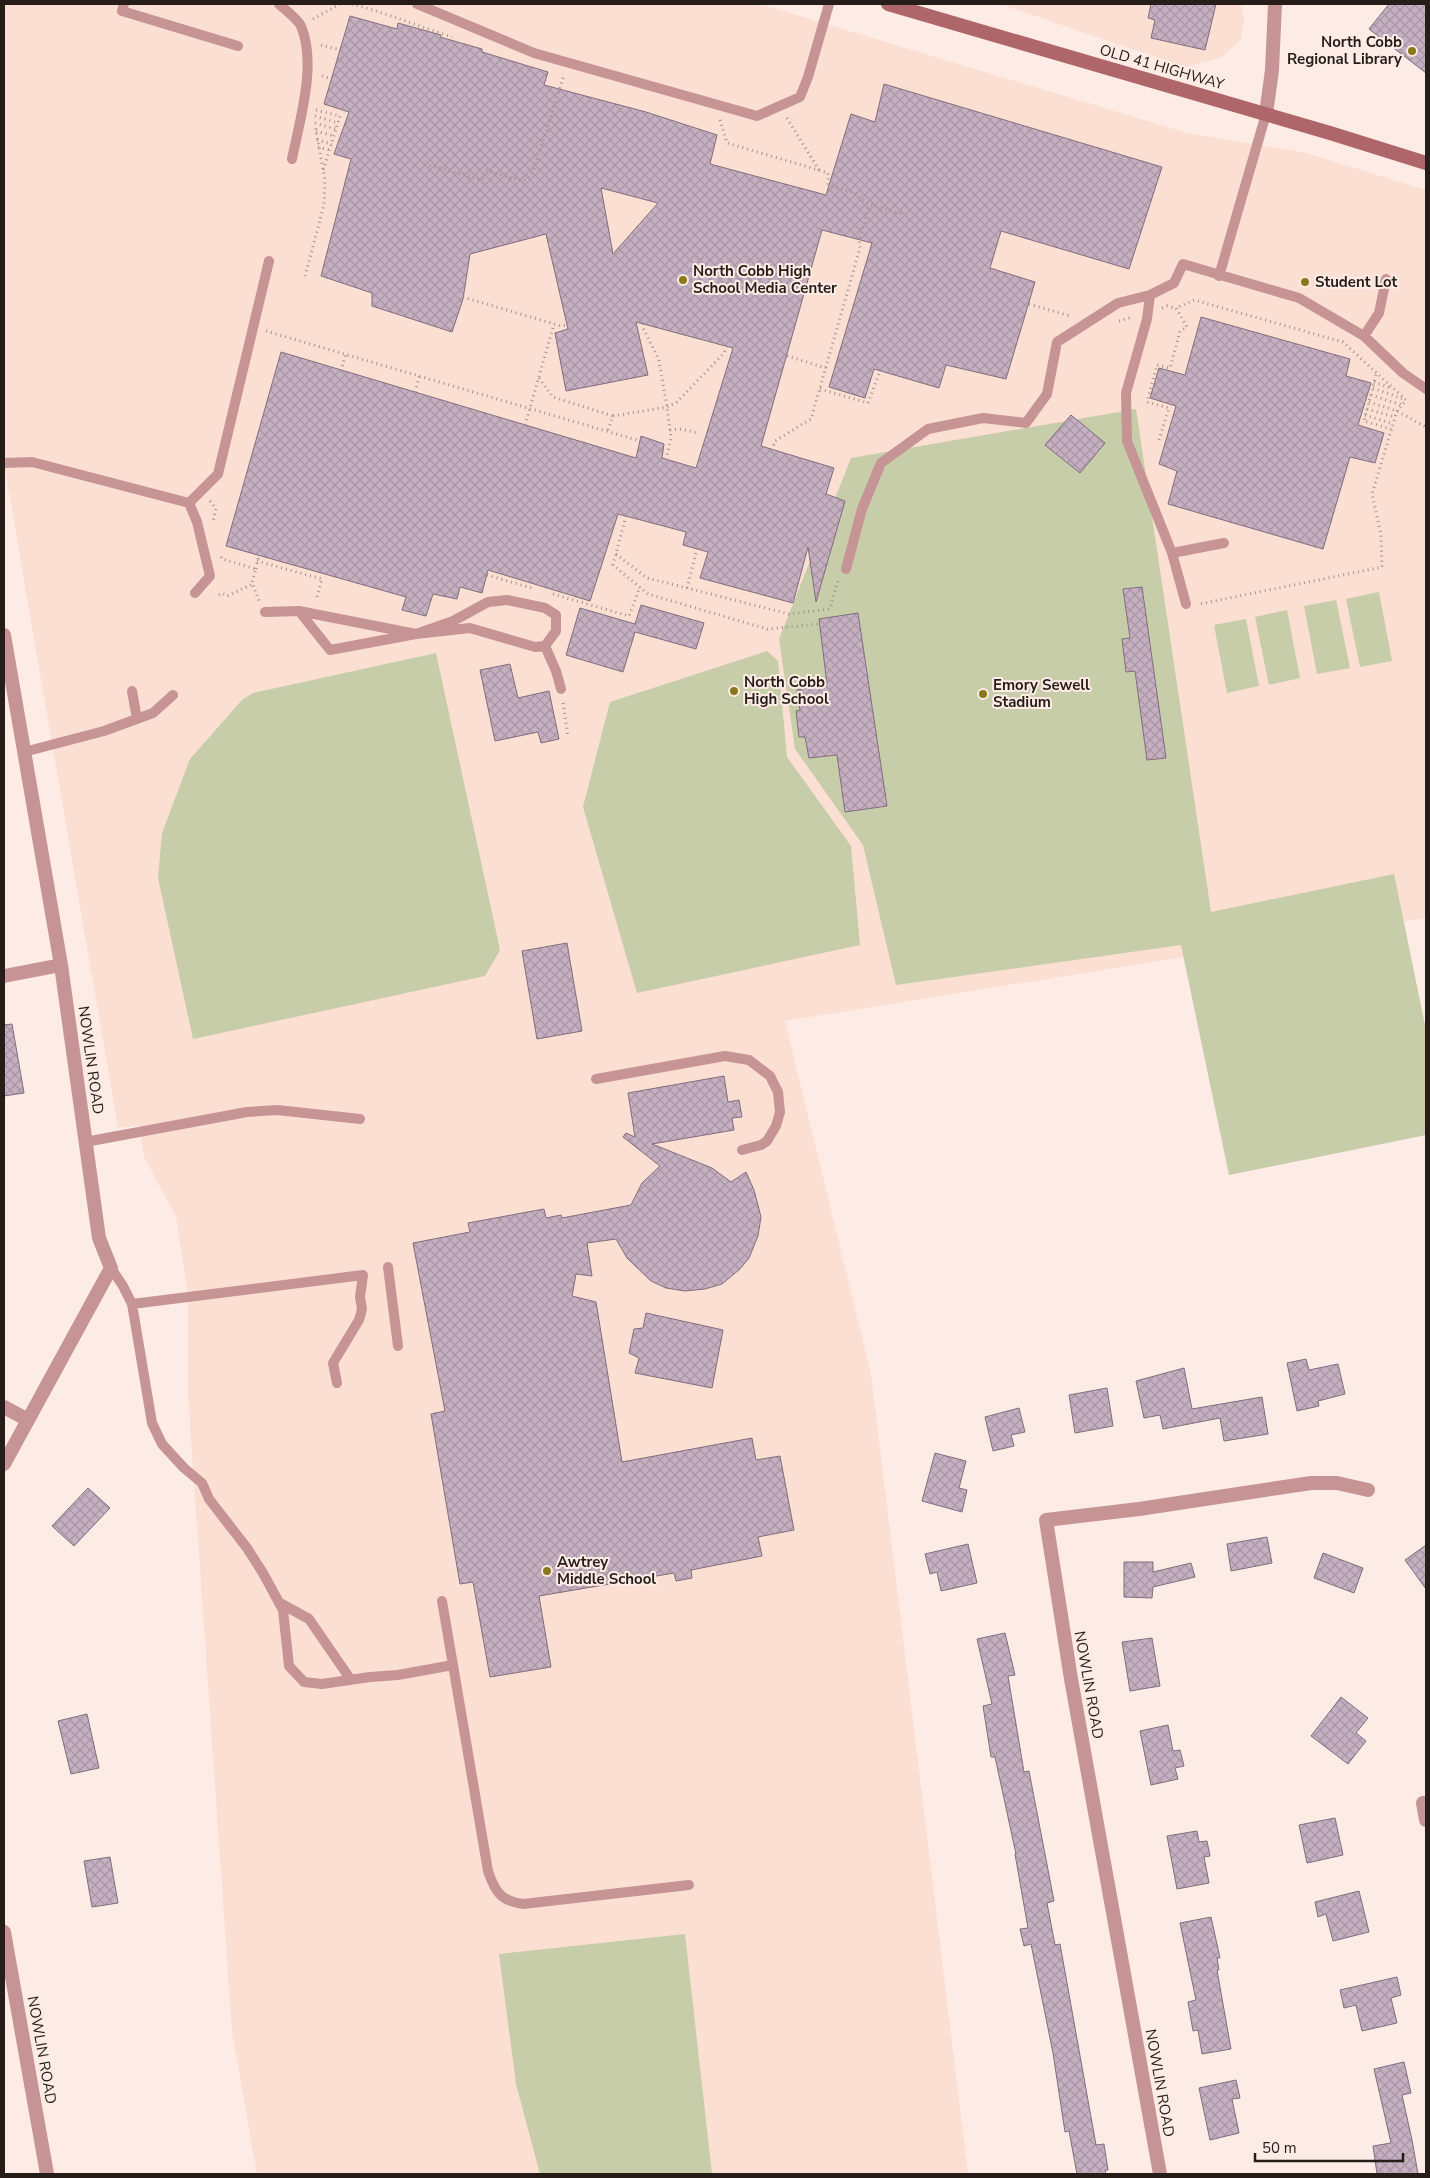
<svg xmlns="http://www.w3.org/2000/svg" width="1430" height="2178" viewBox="0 0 1430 2178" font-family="'Nunito Sans',sans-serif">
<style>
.built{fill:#fbdfd2}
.pitch{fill:#c7cca9}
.building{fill:url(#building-cross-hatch);stroke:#816d7d;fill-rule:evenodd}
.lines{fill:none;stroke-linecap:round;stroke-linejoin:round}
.path{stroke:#a1938d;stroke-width:3;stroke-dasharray:1 4;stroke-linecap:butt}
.service{stroke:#c79495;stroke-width:10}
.minor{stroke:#c79495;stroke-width:14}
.tertiary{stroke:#c79495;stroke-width:14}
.secondary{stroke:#af666a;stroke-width:14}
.poi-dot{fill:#89791d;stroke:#fdece5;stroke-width:2}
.labels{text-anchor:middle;stroke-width:4;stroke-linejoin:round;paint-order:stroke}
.poi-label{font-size:15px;font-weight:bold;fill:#261d19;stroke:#fdece5;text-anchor:start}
.street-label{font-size:15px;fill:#261d19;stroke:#fdece5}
</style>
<defs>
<pattern id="building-cross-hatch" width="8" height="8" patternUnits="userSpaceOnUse" patternTransform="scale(1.25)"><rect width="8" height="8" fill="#c5afc0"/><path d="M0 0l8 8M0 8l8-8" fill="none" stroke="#a996a4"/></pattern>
</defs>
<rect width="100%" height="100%" fill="#fdece5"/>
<path class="built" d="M4,4H760L1187,133L1303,152L1426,190V918L785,1021L871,1374L968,2174H257L232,2032L188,1396V1294L176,1217L144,1157L139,1125L118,1128L4,464Z
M1000,4H1241L1244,19L1241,40L1220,58L1185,67Z"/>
<path class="pitch" d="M1136,409L1211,912L1394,874L1426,1030V1135L1229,1175L1181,945L896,985L863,845L795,749L779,639L851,458Z
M1379,592L1392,661L1360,667L1346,599Z
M1336,600L1350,668L1317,674L1304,606Z
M1287,610L1300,678L1269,685L1255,617Z
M1246,619L1259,686L1227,693L1214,625Z
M767,651L778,661L787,757L851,846L860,945L637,993L583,807L610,702Z
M436,653L500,950L485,976L193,1039L158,878L162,833L190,759L242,700L253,693Z
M685,1934L712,2174H540L516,2084L499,1954Z"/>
<path class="building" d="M1151,4H1216L1205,50L1151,38L1155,20L1148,18Z
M1389,4H1426V73L1369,29Z
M350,16L397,29L398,23L441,35L440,37L482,49V52L548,72L544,85L646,112L717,135L710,164L826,195L851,114L875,122L884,84L1162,167L1129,269L1001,231L990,268L1035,282L1006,379L946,365L939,388L874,369L865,398L829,387L872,243L822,230L761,446L834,468L826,494L845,501L816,602L808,547L793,603L700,578L708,552L683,545L686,532L618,514L590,601L488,570L482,593L460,587L457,599L433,594L426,616L402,610L406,597L226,546L281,352L636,458L641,436L664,444L662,458L696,468L733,348L636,322L648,375L566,391L555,333L568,329L546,234L470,254L463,299L452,332L372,306V293L321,276L351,159L334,154L349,112L324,104ZM601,188L658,203L613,254Z
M1201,317L1350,359L1346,376L1371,383L1358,425L1384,433L1375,463L1350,457L1323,549L1168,504L1177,471L1159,464L1176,406L1150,398L1159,368L1185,375Z
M1071,415L1105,443L1080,473L1045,445Z
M1142,587L1166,758L1147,760L1135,671L1126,672L1122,639L1130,638L1123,589Z
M641,605L704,623L696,649L635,632L623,672L566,655L580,608L635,624Z
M858,613L887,806L845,812L837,755L809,758L805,737H799L796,711L800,710L797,690L827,684L819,619Z
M510,664L518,698L549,691L559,739L541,743L538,732L495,741L480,670Z
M567,943L582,1031L537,1039L522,951Z
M12,1024L24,1093L4,1096V1025Z
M724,1076L728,1102L739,1100L742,1117L732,1118L734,1130L652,1144L712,1168L731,1182L746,1172L754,1190L761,1217L758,1236L749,1258L740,1269L722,1284L705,1289L685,1291L666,1288L651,1281L627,1258L616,1239L587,1243L592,1276L576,1274L572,1296L596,1302L622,1462L752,1438L756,1460L780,1456L794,1530L758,1537L762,1556L691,1570L692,1578L676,1581L674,1573L539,1596L551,1667L490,1677L473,1582L460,1584L431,1414L445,1411L413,1243L470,1232L468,1223L544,1209L546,1218L561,1215L562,1218L631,1205L642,1183L660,1166L623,1137L626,1133L635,1137L628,1093Z
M646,1313L723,1330L712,1388L635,1373L639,1358L629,1353L634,1329L643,1328Z
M1306,1359L1309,1370L1338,1364L1345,1394L1318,1401L1319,1406L1297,1411L1287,1363Z
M1184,1368L1192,1409L1262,1397L1268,1434L1224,1441L1220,1418L1163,1429L1160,1415L1144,1418L1136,1381Z
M1107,1388L1113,1426L1075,1433L1069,1395Z
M1019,1408L1025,1432L1011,1435L1014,1446L993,1451L985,1417Z
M935,1453L966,1461L959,1488L967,1490L962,1512L922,1501Z
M88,1488L110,1508L74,1546L52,1526Z
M1267,1537L1272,1563L1231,1571L1227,1544Z
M968,1544L977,1583L941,1591L937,1572L930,1574L925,1554Z
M1426,1545V1589L1405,1560Z
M1323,1553L1363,1568L1354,1593L1314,1578Z
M1124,1562H1153V1572L1191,1563L1195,1577L1153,1587L1152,1598L1124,1597Z
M1005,1633L1015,1675L1008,1676L1024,1772L1029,1771L1054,1901L1047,1903L1055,1945L1060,1944L1096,2145L1104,2144L1108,2170H1105L1106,2174H1077L1069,2131L1065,2132L1053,2053L1031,1944L1024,1946L1020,1929L1028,1928L1015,1854H1016L995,1757H991L983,1706L992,1704L977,1639Z
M1152,1638L1160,1686L1130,1691L1122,1642Z
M1341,1697L1368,1718L1356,1733L1366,1741L1348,1764L1311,1736Z
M87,1714L99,1768L71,1774L58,1721Z
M1168,1725L1173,1751L1180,1750L1184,1766L1175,1768L1178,1779L1151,1785L1140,1731Z
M1335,1818L1343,1855L1307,1863L1299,1825Z
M1197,1831L1199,1842L1207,1841L1210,1856L1204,1857L1209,1883L1177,1889L1167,1836Z
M110,1857L118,1903L92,1907L84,1861Z
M1359,1891L1369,1932L1333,1941L1326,1914L1318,1917L1315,1902Z
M1211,1917L1220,1958H1217L1219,1970H1217L1231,2049L1202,2054L1198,2030L1193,2031L1188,2002L1196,2000L1180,1923Z
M1397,1977L1401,1995L1391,1998L1397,2023L1362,2031L1356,2005L1344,2008L1340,1990Z
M1404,2062L1411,2093L1402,2095L1412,2140L1418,2174H1377L1373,2146L1391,2143L1374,2069Z
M1236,2080L1240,2098L1232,2099L1239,2133L1210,2140L1199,2088Z"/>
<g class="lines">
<path class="path" d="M352,4C386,13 418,26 452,37
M313,19L340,4
M321,45L340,50
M322,76L332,79
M316,110L340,116L323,171
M315,116L338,123
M787,118L819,170
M720,120L727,143L828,173V185L855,193L868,204L902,214
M315,123L336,129
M316,131L334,136
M317,140L332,144
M318,147L330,150
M425,164L482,180L486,170L523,181L533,172L564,75
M305,276L324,205L325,180L315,125
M463,297L561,326L568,325
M1029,304L1070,316
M1162,308L1167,306L1176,308
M1119,321L1132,317
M644,324L643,328L659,360L667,407L671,439L666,459
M266,331L640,441
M787,356L826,368
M341,371L346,353
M1376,375L1364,421L1391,429
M539,378L553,397L613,416
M1374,382L1390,388
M1373,388L1403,399
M820,389L868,403L880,371
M415,392L420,374
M1371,395L1402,405
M1369,402L1397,411L1426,427
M1367,409L1395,417
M1365,415L1393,424
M525,425L554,324
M608,430L613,416L667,407L677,402L724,353L727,346
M670,430L681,429L697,433
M1159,440L1169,408L1147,402L1157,365L1170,368L1180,331L1187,327L1176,308L1194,300L1343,342L1406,400L1397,411L1372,494L1381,535L1382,567L1200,604
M772,450L775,441L811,419L860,248L859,243L869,204
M210,501L216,509L213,522
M626,516L613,565L648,594L767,629L819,624
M616,554L647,578L687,588L789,614L830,609L838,580
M221,557L222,559L256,569L252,582L259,601
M257,561L322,579L316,600
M256,569L259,555
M487,575L535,589
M687,588L697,549
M553,594L629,616L640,587
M219,595L222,593L227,596L253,584
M563,703L568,737"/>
<path class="service" d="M124,4L122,11L238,46
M279,4C285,10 297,18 301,26C317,64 300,119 292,159
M417,4L534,53L757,116L800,97L808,77L829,4
M1219,276L1266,114
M1150,295L1147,319L1126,393L1127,441L1172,553L1186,604
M1364,336L1379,313L1386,279
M4,463L32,462L189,503
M189,503L218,474L269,261
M189,503L197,522L210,576L195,593
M1172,553L1224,543
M846,569L862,509L881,463L928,429L983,418L1026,423L1047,394L1057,342L1118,303L1150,295L1174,283L1183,264L1299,298L1364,336L1403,373L1426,389
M265,612L299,611L416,634L470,628L535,647L545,646L556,631V615L545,608L507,600L488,602L453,621L416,634L330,650L299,611
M545,646L556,671L561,689
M132,691L137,719
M24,752L104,731L153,713L173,695
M596,1079L725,1056L749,1060L770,1076L778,1092L780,1112L776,1126L767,1141L761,1145L742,1150
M85,1142L247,1112L277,1110L360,1119
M388,1267L398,1346
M111,1268L123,1286L132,1304L152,1423L162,1444L184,1468L202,1483L209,1499L247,1548L263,1573L283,1610L289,1666L304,1682L322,1684L370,1677L398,1675L453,1665L488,1871C495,1892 501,1901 523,1904L689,1885
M132,1304L363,1275L360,1297L362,1309L359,1320L333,1363L337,1383
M442,1601L453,1665
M280,1603L309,1619L351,1680"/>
<path class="minor" d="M4,635L61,965L99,1238L111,1268L4,1464
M4,976L61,965
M4,1407L28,1420
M1423,1803L1426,1820
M4,1932L47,2174
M1160,2174L1071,1679L1046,1520L1139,1509L1311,1483H1337L1368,1490"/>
<path class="tertiary" d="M1266,114L1272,70L1275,4"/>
<path class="secondary" d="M888,4L1330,133L1426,163"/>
</g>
<g class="poi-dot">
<circle cx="1412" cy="51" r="5"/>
<circle cx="683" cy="280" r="5"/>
<circle cx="1305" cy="282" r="5"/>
<circle cx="734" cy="691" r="5"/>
<circle cx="983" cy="694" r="5"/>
<circle cx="547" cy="1571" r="5"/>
</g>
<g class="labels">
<g class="poi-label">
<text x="1402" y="47" text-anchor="end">North Cobb<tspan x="1402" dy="17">Regional Library</tspan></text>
<text x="693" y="276">North Cobb High<tspan x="693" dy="17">School Media Center</tspan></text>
<text x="1315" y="287">Student Lot</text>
<text x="744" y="687">North Cobb<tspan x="744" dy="17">High School</tspan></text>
<text x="993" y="690">Emory Sewell<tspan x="993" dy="17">Stadium</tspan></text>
<text x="557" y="1567">Awtrey<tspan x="557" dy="17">Middle School</tspan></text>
</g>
<g class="street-label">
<text transform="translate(1162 67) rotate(16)" y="5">OLD 41 HIGHWAY</text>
<text transform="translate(91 1060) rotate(82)" y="5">NOWLIN ROAD</text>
<text transform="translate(1089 1685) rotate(80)" y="5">NOWLIN ROAD</text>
<text transform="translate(42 2050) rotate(80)" y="5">NOWLIN ROAD</text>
<text transform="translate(1160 2083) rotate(80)" y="5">NOWLIN ROAD</text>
</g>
</g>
<rect width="1430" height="2178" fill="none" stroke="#261d19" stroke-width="10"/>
<path d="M1255 2153v8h148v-8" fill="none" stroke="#261d19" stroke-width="2.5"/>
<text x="1262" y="2153" font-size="15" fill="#261d19" stroke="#fdece5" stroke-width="4" paint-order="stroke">50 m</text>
</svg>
